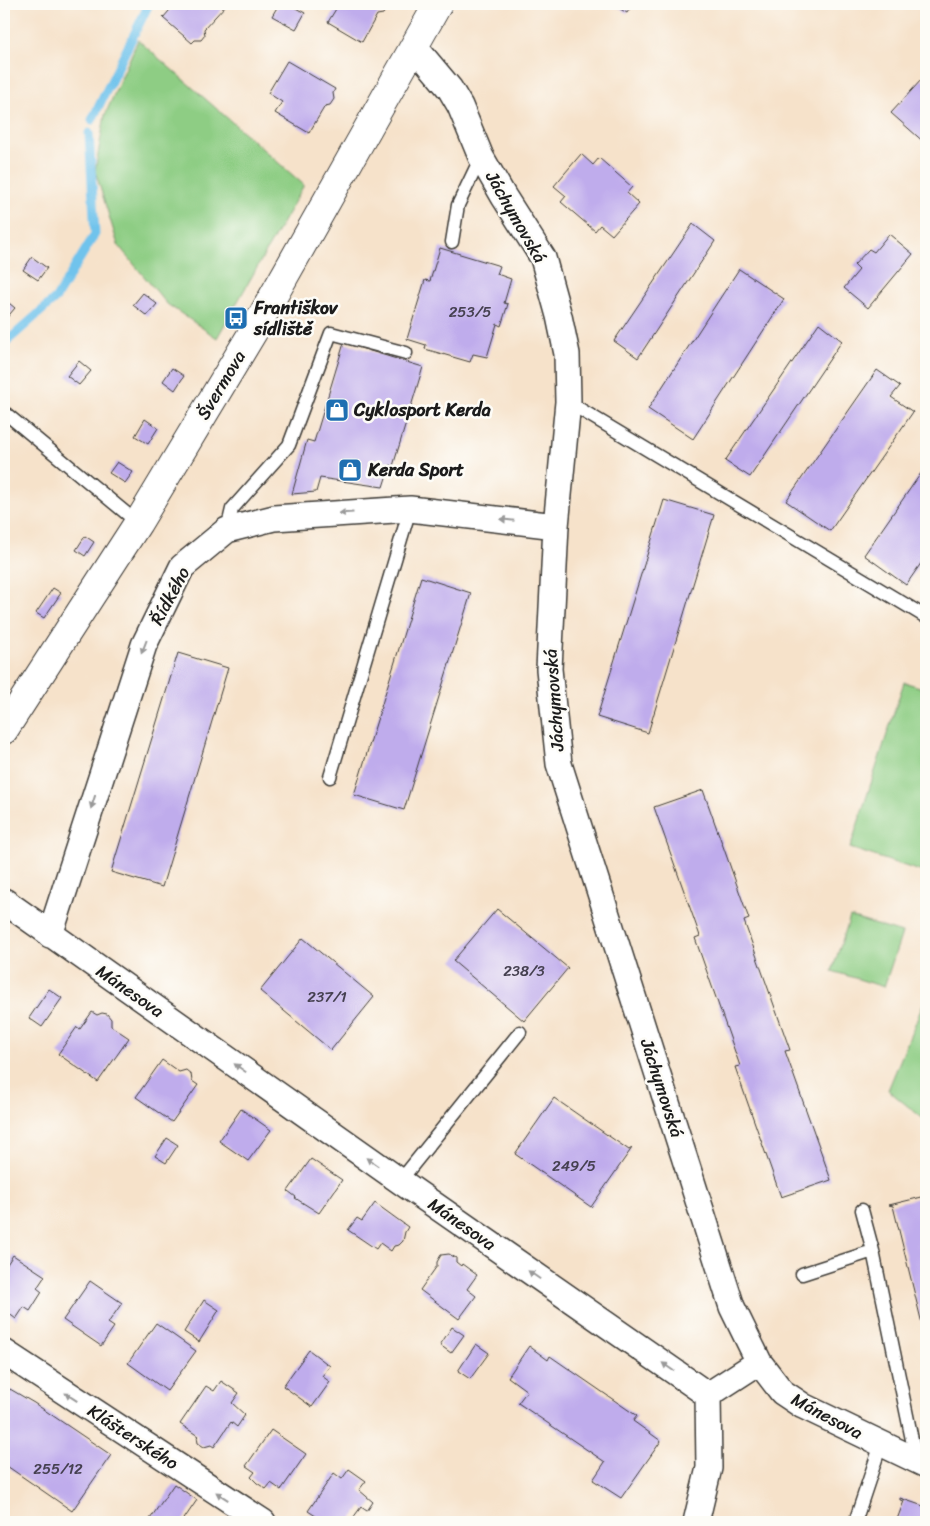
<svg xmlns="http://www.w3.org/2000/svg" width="930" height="1526" viewBox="0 0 930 1526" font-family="Sriracha,sans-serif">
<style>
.green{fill:#8ecd84;stroke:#557450}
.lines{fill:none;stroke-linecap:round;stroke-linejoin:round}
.stream{stroke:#70c3ec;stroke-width:9}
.building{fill:#bfacec}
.service-casing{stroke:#3d3a36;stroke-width:15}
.minor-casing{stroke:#3d3a36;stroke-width:28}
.tertiary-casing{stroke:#3d3a36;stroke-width:30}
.service{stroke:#fff;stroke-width:12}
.minor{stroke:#fff;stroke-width:25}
.tertiary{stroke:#fff;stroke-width:28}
.oneway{fill:#999}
.labels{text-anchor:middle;stroke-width:5;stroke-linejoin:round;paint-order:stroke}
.number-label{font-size:15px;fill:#454050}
.street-label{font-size:18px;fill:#1c1c1c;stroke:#fdfcf7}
.poi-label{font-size:18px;font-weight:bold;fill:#1c1c1c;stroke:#fdfcf7;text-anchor:start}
</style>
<rect width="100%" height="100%" fill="#fdfcf7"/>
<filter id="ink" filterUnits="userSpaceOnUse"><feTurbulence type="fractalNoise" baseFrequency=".02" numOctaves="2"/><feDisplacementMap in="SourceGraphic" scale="10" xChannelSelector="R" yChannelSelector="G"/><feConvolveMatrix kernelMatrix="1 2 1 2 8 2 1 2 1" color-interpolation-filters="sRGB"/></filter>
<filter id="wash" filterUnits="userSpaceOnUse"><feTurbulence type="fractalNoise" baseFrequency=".0096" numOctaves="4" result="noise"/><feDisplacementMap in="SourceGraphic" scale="20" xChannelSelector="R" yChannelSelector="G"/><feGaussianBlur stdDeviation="1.12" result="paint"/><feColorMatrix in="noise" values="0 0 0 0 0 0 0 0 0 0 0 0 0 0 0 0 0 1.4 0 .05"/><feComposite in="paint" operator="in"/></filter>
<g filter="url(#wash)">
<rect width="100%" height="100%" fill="#f6e2ca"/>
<path class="green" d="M138,40L304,185L217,338L167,304L118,245L95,171L105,115Z
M904,682L926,689V873L850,848Z
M850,917L902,933L884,987L832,971Z
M926,997V1121L888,1090Z"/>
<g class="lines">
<path class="stream" d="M92,120L149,4
M4,344L56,298L95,234L89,133"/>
</g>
<g id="blocks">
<path class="building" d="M175,4H224L226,5L204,29L205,35L201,40H195L192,43L163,18Z
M279,4H288L305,13L296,29L272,16Z
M339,4H386L387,8L383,14L377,15L362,42L328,22Z
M612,4H633L627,13Z
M287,61L335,89L333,93L334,99L330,105L325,106L309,133L275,113L282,102L268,93Z
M922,79L926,83V144L891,113Z
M581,154L593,165L599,158L632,187L627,193L639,204L612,235L600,225L595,231L561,202L566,196L554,186Z
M693,224L715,241L638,358L614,341Z
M889,234L913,254L868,308L844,288L859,270L854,265L869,249L874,252Z
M440,248L500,266L497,274L511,279L504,303L508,304L501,326L497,324L487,357L473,354L470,362L425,349L426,345L407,339L425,280L430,281Z
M32,257L47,268L38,280L23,270Z
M739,269L784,299L693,439L648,409Z
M143,293L157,304L147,316L133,305Z
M4,299L15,308L4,321Z
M819,323L842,341L750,477L725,461Z
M344,343L423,367L393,466L390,465L383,487L320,478L316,492L292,494L307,440L314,442Z
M79,361L91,371L79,385L67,376Z
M172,368L184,376L175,390L163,381Z
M877,370L900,386L891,397L913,412L830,531L786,501Z
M145,419L158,428L148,444L135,436Z
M117,462L133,472L125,483L109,473Z
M926,466V556L906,585L864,555Z
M664,500L714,515L648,733L597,717Z
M85,536L94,542L85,556L76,550Z
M421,577L471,593L404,810L354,795Z
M53,588L61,593L44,618L36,613Z
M178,653L228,668L162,887L111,872Z
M703,790L749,919L744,921L790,1050L785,1051L831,1180L781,1197L735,1067L740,1066L695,938L700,936L654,807Z
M497,909L568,968L524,1021L453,961Z
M303,938L374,997L331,1050L260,991Z
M49,989L62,998L42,1027L29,1018Z
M92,1012L97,1015L102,1013L107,1014L111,1019V1026L129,1038L98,1082L58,1054L77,1027L80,1029Z
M162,1060L179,1072L186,1070L191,1074L192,1081L198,1085L172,1122L136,1097Z
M554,1098L629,1150L632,1148L591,1207L515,1154Z
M241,1109L271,1130L248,1161L219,1141Z
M167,1138L178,1145L166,1163L155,1156Z
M311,1159L342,1180L319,1213L295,1198L296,1197L288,1191Z
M926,1196V1340L893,1206L889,1205Z
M375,1203L408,1227L405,1232L403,1241L399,1245L394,1246L391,1251L380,1243L376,1249L348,1230L357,1218L362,1221Z
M449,1254L456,1258V1262L461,1266L462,1264L477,1275L467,1289L476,1296L459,1319L420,1290L437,1266V1262L441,1255Z
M13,1255L45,1276L37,1288L42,1292L30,1311L24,1307L16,1319L4,1310V1269Z
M90,1281L122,1303L108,1323L114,1327L101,1346L63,1320Z
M204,1300L219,1310L199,1342L184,1332Z
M156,1323L196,1351L167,1391L128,1363Z
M452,1327L464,1335L451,1353L440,1345Z
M476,1344L489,1353L470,1379L458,1371Z
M529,1346L548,1360L550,1356L637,1416L633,1421L661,1441L621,1498L593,1480L605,1462L518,1403L527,1391L508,1377Z
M309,1350L330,1366L322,1376L330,1382L312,1407L283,1386Z
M221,1381L239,1393L232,1403L245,1415L237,1427L231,1422L214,1447L211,1445L204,1447L198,1443L197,1437L198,1436L180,1424L206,1386L214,1391Z
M10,1389L34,1403L111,1455L72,1511L4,1464V1398Z
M271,1430L306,1454L281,1490L271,1483L266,1489L257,1483L251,1477L255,1472L246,1466Z
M349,1469L366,1481L359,1490L373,1502L367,1511L361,1507L350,1522H325L308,1511L334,1473L342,1479Z
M174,1484L197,1500L182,1522H148Z
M900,1498L926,1507V1522H896L904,1501L900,1500Z"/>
</g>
</g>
<g filter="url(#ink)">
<use href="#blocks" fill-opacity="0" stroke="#3d3a36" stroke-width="1"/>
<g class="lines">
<g class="service-casing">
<path id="service" d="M452,242L458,205L481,157
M568,402L926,617
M4,412L138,523
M227,530L232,509L289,445L331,333L406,353
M330,777L410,509
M400,1181L520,1032
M862,1210L873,1251L916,1459
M802,1274L873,1251
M855,1522L881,1444"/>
</g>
<g class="minor-casing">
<path id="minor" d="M414,46L450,89L460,106L481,157L504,197L543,258L559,316L567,354L568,402L556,526L549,669L559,764L732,1307L759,1362
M4,901L400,1181L708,1395
M50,935L144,645L182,567L227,530L274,518L410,509L556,526
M4,1352L263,1522
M708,1395L759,1362L782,1392L803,1406L926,1465
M696,1522L709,1468L708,1395"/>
</g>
<g class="tertiary-casing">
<path id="tertiary" d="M4,730L138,523L253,332L438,4"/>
</g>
<use href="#service" class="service"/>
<use href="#minor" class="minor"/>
<use href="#tertiary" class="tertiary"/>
</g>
<defs><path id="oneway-solid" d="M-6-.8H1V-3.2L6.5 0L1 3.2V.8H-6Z" transform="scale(1.25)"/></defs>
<g class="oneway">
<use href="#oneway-solid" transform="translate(346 513) rotate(177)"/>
<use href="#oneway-solid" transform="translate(507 520) rotate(-174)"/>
<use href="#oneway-solid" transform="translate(144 647) rotate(111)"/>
<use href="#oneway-solid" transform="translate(93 802) rotate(108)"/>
<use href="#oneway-solid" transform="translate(240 1068) rotate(-145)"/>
<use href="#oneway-solid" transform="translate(372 1162) rotate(-145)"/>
<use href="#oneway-solid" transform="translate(534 1275) rotate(-145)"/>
<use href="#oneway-solid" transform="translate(668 1367) rotate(-145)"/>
<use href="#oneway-solid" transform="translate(71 1397) rotate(-147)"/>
<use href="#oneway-solid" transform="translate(222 1496) rotate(-147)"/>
</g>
</g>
<defs>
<g id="bus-square" transform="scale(1.25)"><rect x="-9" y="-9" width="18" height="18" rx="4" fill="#1f6fb2" stroke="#fdfcf7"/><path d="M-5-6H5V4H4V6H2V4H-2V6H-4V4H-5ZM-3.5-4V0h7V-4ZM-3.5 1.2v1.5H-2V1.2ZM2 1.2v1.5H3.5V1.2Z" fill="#fff"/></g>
<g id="shop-square" transform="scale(1.25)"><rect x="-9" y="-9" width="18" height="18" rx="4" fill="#1f6fb2" stroke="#fdfcf7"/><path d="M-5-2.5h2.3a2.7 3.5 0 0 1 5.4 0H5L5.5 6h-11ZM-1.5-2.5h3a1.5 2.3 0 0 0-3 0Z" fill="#fff"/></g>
</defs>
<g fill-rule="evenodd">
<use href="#bus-square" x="236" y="318"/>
<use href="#shop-square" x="337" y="410"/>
<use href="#shop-square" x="350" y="470"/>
</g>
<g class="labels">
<g class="number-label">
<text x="470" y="317">253/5</text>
<text x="524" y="976">238/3</text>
<text x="327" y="1002">237/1</text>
<text x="574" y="1171">249/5</text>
<text x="58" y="1474">255/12</text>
</g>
<g class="street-label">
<text transform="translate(516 217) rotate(60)" y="6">Jáchymovská</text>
<text transform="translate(221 385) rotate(-59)" y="6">Švermova</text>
<text transform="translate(170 596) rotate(-62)" y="6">Řídkého</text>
<text transform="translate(554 700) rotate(-94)" y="6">Jáchymovská</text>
<text transform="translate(130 991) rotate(35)" y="6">Mánesova</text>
<text transform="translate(662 1088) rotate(72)" y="6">Jáchymovská</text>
<text transform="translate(462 1224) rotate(35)" y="6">Mánesova</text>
<text transform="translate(827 1416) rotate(28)" y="6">Mánesova</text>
<text transform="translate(133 1437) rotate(33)" y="6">Klášterského</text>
</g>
<g class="poi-label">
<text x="254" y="314">Františkov<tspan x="254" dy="21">sídliště</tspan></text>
<text x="354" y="416">Cyklosport Kerda</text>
<text x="368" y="476">Kerda Sport</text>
</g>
</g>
<rect width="930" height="1526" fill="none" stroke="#fdfcf7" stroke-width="20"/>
</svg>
